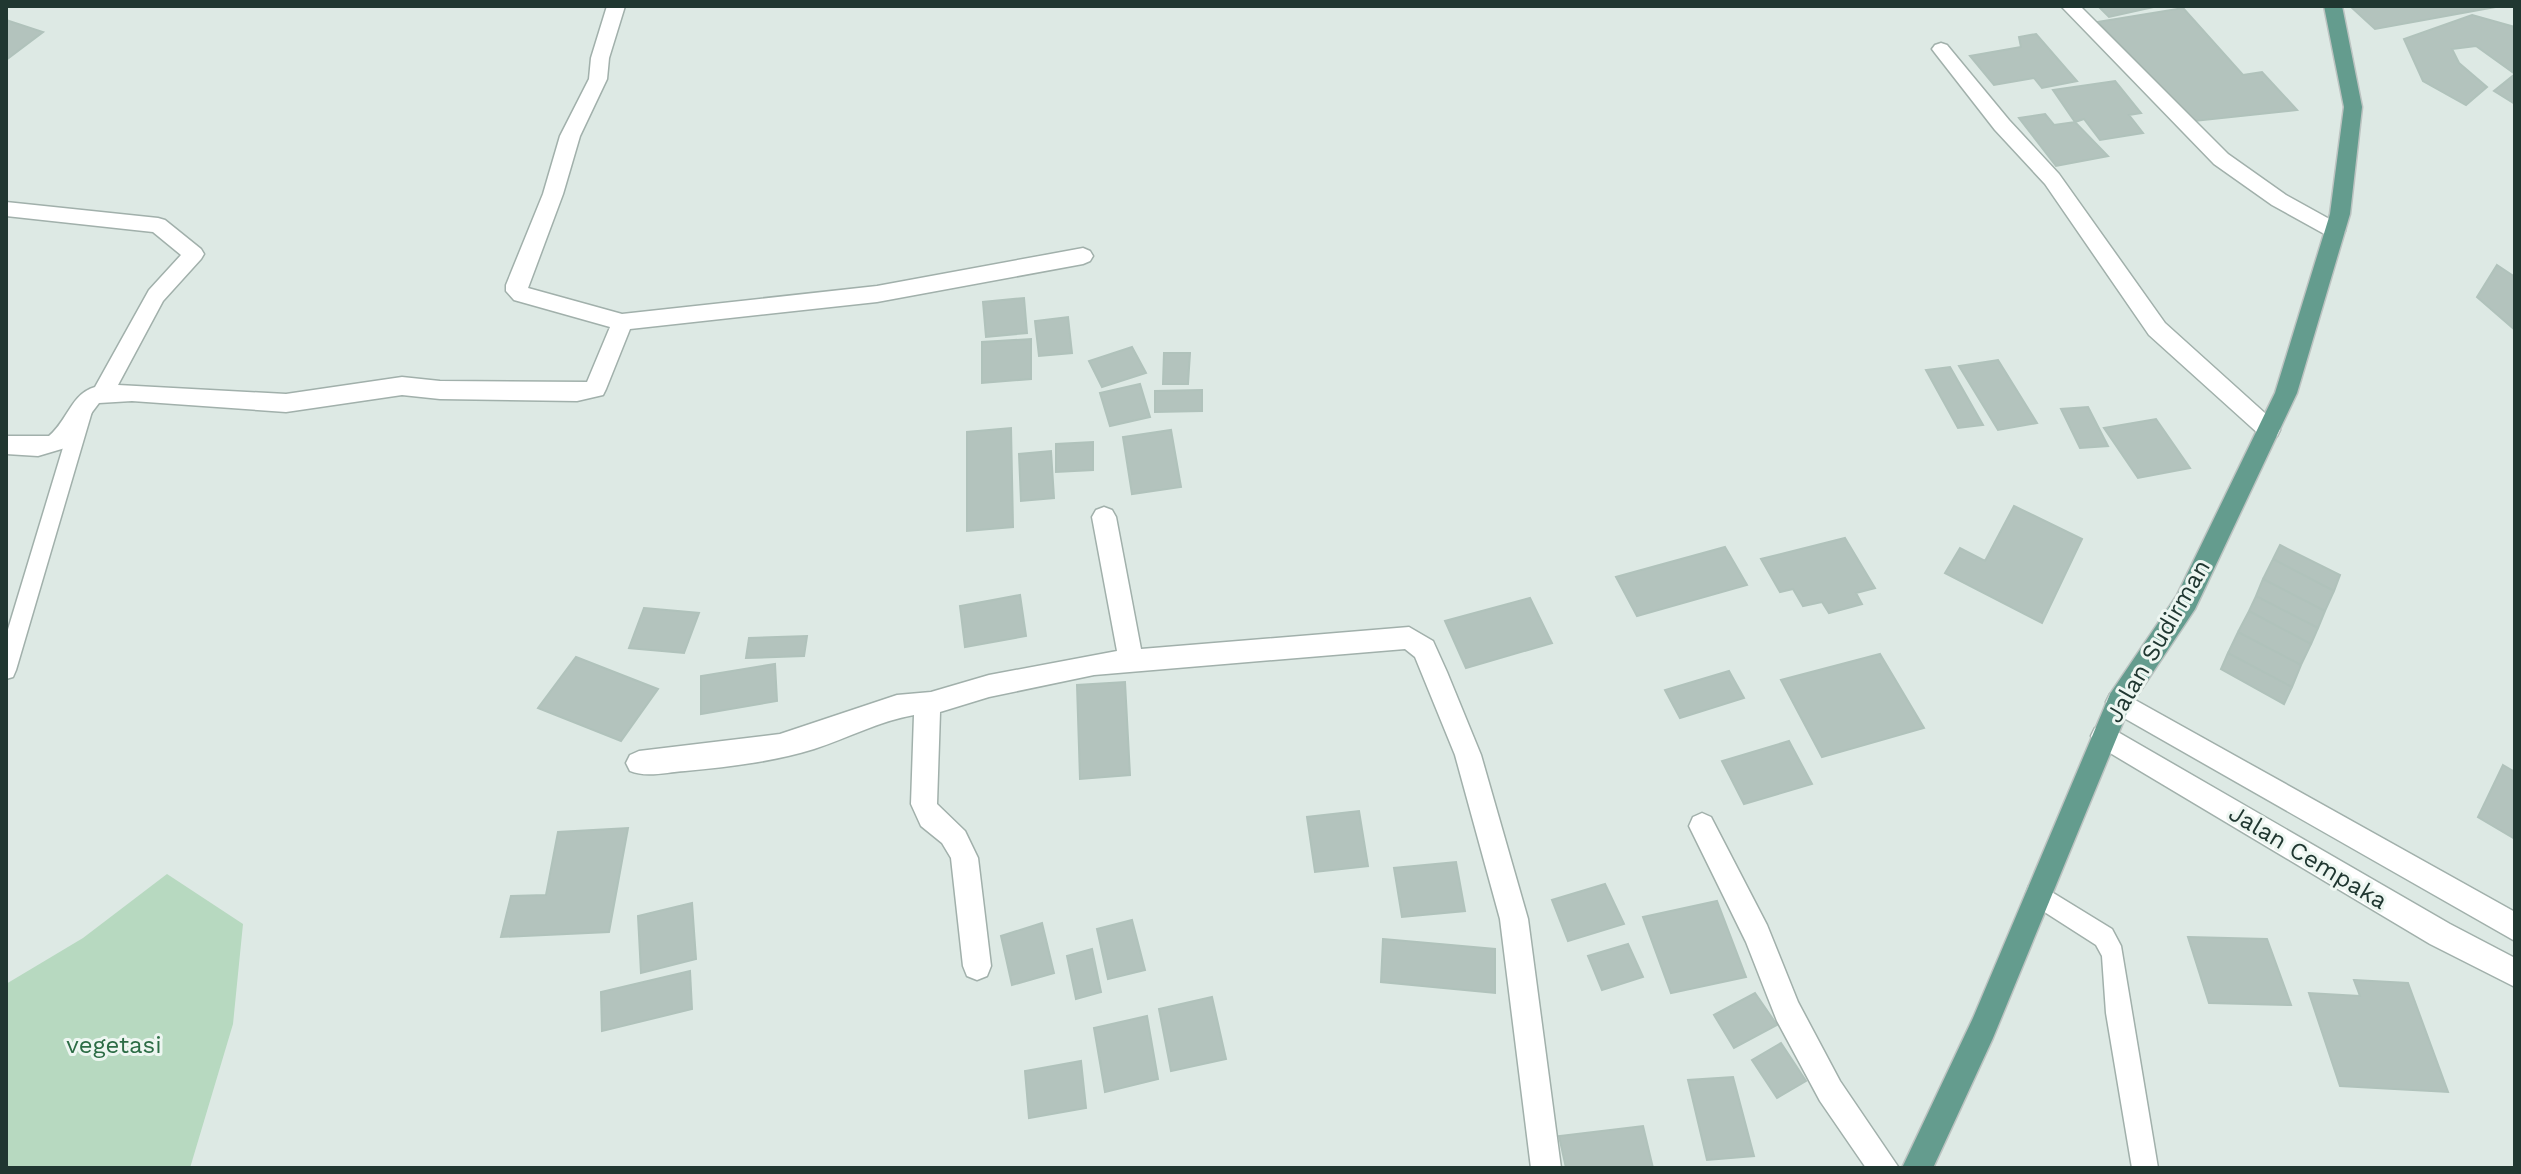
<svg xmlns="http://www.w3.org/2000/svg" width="2521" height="1174" viewBox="0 0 2521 1174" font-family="'Work Sans',sans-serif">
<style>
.green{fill:#b7d9c0}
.building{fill:#b3c3bd;stroke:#b0c2bb;stroke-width:2}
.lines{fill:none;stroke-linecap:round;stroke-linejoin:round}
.service-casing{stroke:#a1b0ab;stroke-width:3}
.minor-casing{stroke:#a1b0ab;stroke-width:3}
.primary-casing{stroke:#bcc3c1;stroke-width:3}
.service{fill:#fff;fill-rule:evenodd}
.minor{fill:#fff;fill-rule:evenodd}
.primary{fill:#649c8e;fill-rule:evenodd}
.labels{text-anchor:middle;stroke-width:6;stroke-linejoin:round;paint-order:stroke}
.street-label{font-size:24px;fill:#203731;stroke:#edf6f1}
.park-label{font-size:24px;fill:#2c6c45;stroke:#edf6f1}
</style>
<rect width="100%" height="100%" fill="#dde9e4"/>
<path class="green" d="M167,874L243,924L233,1024L190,1168H6V984L83,938Z"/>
<path class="building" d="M2098,6H2158L2109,17Z
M2350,6H2501L2375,29Z
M2183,8L2243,75L2262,72L2297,110L2194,121L2098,22Z
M2472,15L2515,27V104L2494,91L2515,74L2476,46L2452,49L2459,63L2487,87L2466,105L2423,81L2404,39Z
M6,20L43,32L6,60Z
M2036,34L2077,81L2042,88L2034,78L1994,85L1970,56L2021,47L2019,37Z
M2115,81L2141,113L2129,115L2143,133L2100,140L2084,119L2075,122L2053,90Z
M2045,114L2054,125L2075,122L2108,156L2056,166L2019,118Z
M2497,265L2515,277V330L2477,297Z
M1024,298L1027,333L986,337L983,302Z
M1068,317L1072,353L1039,356L1035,321Z
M1031,339V379L982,383V342Z
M1132,347L1146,373L1102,387L1089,361Z
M1164,353H1190L1188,384H1163Z
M1998,360L2037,423L1998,430L1959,366Z
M1950,367L1983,425L1958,428L1926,370Z
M1140,384L1150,417L1110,426L1100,393Z
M1202,390V411L1155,412V391Z
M2088,407L2108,446L2080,448L2061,409Z
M2156,419L2190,468L2138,478L2104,428Z
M1011,428L1013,527L967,531V432Z
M1171,430L1181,487L1132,494L1123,437Z
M1093,442V470L1056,472V444Z
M1051,451L1054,498L1021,501L1019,454Z
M2014,506L2082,539L2042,623L1945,573L1960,548L1985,561Z
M1845,538L1875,588L1856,593L1862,604L1829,613L1822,602L1803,606L1793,589L1780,592L1761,559Z
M2280,545L2340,575L2334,591L2273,559Z
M1725,547L1747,585L1637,616L1616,577Z
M2273,559L2334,591L2325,611L2263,579Z
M2263,579L2325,611L2318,628L2256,596Z
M1020,595L1026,636L965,647L960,606Z
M2256,596L2318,628L2311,644L2249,611Z
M1530,598L1552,643L1466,668L1445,621Z
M644,608L699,613L684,653L629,648Z
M2249,611L2311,644L2301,665L2238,632Z
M2238,632L2301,665L2292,687L2228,653Z
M807,636L804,656L746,658L749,638Z
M2228,653L2292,687L2284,704L2221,669Z
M1880,654L1924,728L1822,757L1781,680Z
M576,657L658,689L621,741L538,708Z
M775,664L777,701L701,714V676Z
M1729,671L1744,698L1680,718L1665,690Z
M1125,682L1130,775L1080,779L1077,685Z
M1789,741L1812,784L1744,804L1722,761Z
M2503,765L2515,772V839L2478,817Z
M1359,811L1368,866L1315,872L1307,817Z
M628,828L609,932L501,937L511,896L546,895L558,832Z
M1456,862L1465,911L1402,917L1394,868Z
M1605,884L1624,924L1568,941L1552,900Z
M1717,901L1746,977L1671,993L1643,917Z
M692,903L696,959L641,973L638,916Z
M1132,920L1145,970L1108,979L1097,929Z
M1042,923L1054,973L1012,985L1001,936Z
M2188,937L2267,939L2291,1005L2209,1003Z
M1383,939L1495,949V993L1381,982Z
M1628,944L1643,977L1602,990L1588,956Z
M1092,949L1101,992L1076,999L1067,956Z
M690,971L692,1009L602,1031L601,992Z
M2354,980L2408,983L2448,1092L2340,1086L2309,993L2360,996Z
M1755,993L1777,1025L1734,1048L1714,1015Z
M1212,997L1226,1059L1171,1071L1159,1009Z
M1147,1016L1158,1079L1105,1092L1094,1028Z
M1781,1043L1806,1081L1777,1098L1752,1060Z
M1081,1061L1086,1108L1029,1118L1025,1071Z
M1733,1077L1754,1156L1707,1160L1688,1080Z
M1643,1126L1653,1168H1566L1559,1136Z"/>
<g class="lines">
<g class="service-casing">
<path id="service" d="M84,401L93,408L16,670L13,677L6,679V636L75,408Z
M2037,883L2112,929L2121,946L2158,1168H2132L2106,1013L2102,956L2096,945L2029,902L2026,894L2029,886Z"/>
</g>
<g class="minor-casing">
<path id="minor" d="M607,6H625L609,58L607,79L580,136L563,194L528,288L622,314L877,286L1083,248L1090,251L1093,256L1090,261L1083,264L877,302L630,329L606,389L603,395L577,401L440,399L402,395L286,412L132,401L99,403L65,448L38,456L6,454V436H49C68,420 71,394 95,387L149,290L181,255L153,232L6,216V202L158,218L165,220L201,249L204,254L201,259L163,301L118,385L286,394L402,377L440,381L587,382L610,327L514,300L506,291V285L543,194L560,136L589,79L591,58Z
M2061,6H2080L2228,154L2286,195L2342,226L2345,231L2342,236H2328L2272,205L2214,164Z
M1941,43L1947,45L2009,120L2059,174L2165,323L2277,424L2280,430L2277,436L2269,439L2261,436L2149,335L2045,184L1995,130L1935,53L1932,49L1935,45Z
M1104,507L1112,510L1116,517L1141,649L1409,627L1433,641L1447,672L1481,755L1528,919L1561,1168H1531L1500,919L1455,755L1415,657L1405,649L1094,675L989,697L940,712L937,804L965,831L978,858L991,966L987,976L977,980L967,976L963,966L951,858L942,843L921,826L911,804L914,715C879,721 848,738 814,749C772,762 728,767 685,771C668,772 646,778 630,771L626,763L630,755L639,751L780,734L897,695L931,692L989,675L1117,651L1092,517L1096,510Z
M2119,691L2515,912V941L2110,710L2106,702L2110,694Z
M2104,724L2450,924L2515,958V987L2430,944L2095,744L2091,736L2095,728Z
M1702,813L1711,817L1767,925L1798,1002L1840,1081L1899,1168H1866L1820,1101L1777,1021L1746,942L1689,826L1693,817Z"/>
</g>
<g class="primary-casing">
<path id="primary" d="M2324,6H2342L2362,107L2350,214L2297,393L2195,609L2129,708L1993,1038L1933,1168H1902L1973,1018L2110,694L2177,595L2275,393L2330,214L2344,107Z"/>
</g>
<use href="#service" class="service"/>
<use href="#minor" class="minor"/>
<use href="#primary" class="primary"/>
</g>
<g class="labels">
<g class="street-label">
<text transform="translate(2158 641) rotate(-60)" y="8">Jalan Sudirman</text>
<text transform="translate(2308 857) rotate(31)" y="8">Jalan Cempaka</text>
</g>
<g class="park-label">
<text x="114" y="1053">vegetasi</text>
</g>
</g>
<rect width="2521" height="1174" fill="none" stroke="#203731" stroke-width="16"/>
</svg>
